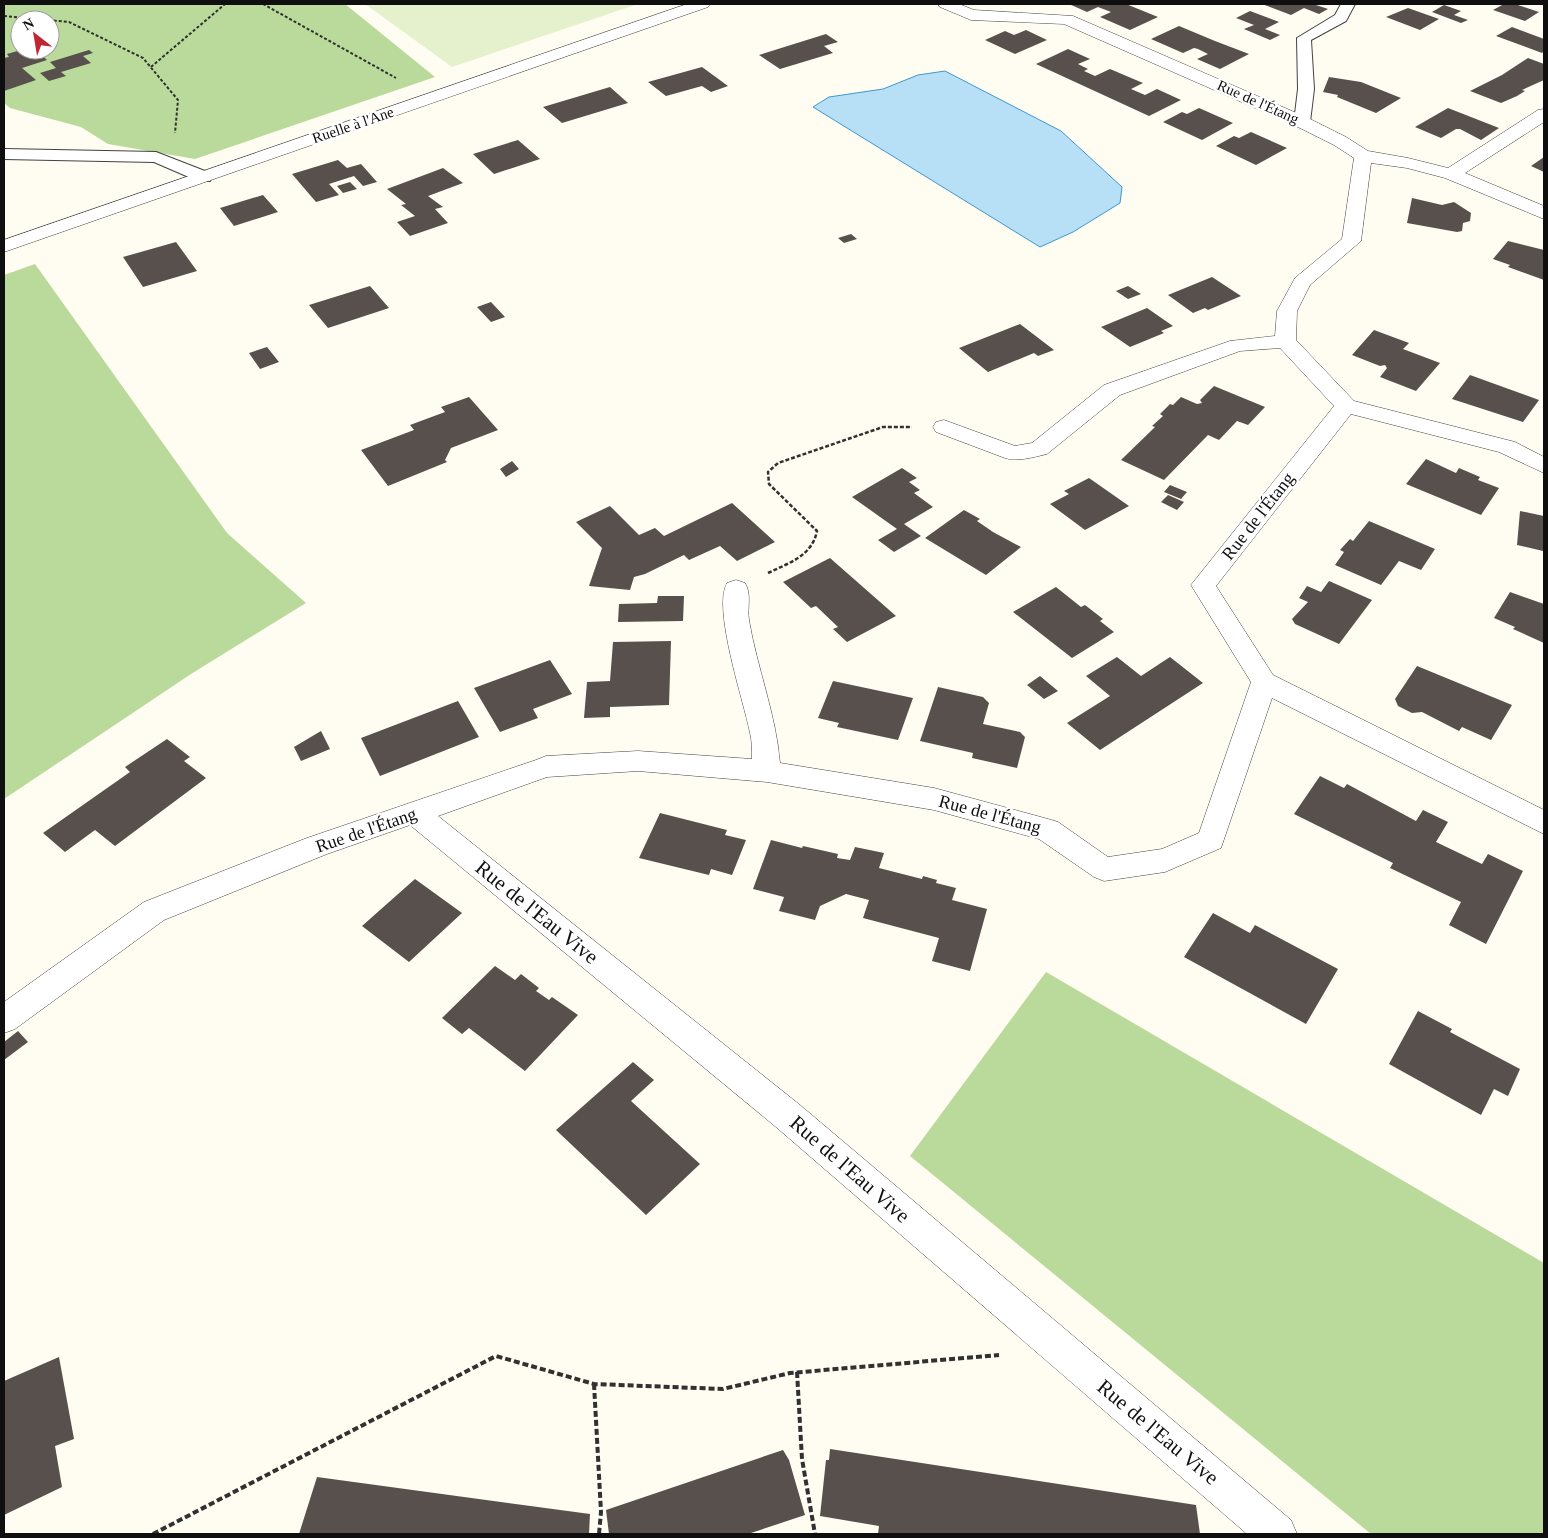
<svg xmlns="http://www.w3.org/2000/svg" width="1548" height="1538" viewBox="0 0 1548 1538" font-family="'Times New Roman',serif">
<style>
.forest{fill:#b9da9a;fill-rule:evenodd}
.pitch{fill:#e5f1cd}
.water{fill:#b7e0f6;stroke:#3e98cd}
.building{fill:#58504c}
.lines{fill:none;stroke-linecap:round;stroke-linejoin:round}
.service-casing{stroke:#424242;stroke-width:2}
.minor-casing{stroke:#424242;stroke-width:1}
.path-far2{stroke:#313131;stroke-width:2;stroke-dasharray:3 2;stroke-linecap:butt}
.path-far1{stroke:#313131;stroke-width:2.5;stroke-dasharray:4 2;stroke-linecap:butt}
.path{stroke:#313131;stroke-width:4;stroke-dasharray:6 3;stroke-linecap:butt}
.service{fill:#fff;fill-rule:evenodd}
.minor{fill:#fff;fill-rule:evenodd}
.labels{text-anchor:middle;stroke-width:5;stroke-linejoin:round;paint-order:stroke}
.far-street-label{font-size:15px;fill:#0f0f0f;stroke:#fff}
.street-label{font-size:18px;fill:#0f0f0f;stroke:#fff}
.near-street-label{font-size:21px;fill:#0f0f0f;stroke:#fff}
</style>
<rect width="100%" height="100%" fill="#fffcf2"/>
<path class="forest" d="M4,4H345L435,77L195,159L108,144L81,127L10,108L4,103ZM20,20H50V50H20Z
M35,264L227,533L306,603L191,674L4,799V275Z
M1046,972L1544,1263V1534H1371L910,1156Z"/>
<path class="pitch" d="M365,4H638L452,67Z"/>
<path class="water" d="M945,71L1061,131L1122,187L1120,203L1073,232L1040,247L813,107L829,97L883,89L918,75Z"/>
<path class="building" d="M1069,4H1126L1158,17L1130,30L1100,17L1111,12L1098,7L1087,12Z
M1262,4H1313L1328,9L1319,14L1304,8L1291,15Z
M1504,4H1515L1539,12L1525,21L1493,10Z
M1444,5L1461,11L1454,15L1468,20L1461,23L1432,12Z
M1408,8L1439,19L1420,30L1386,17Z
M1250,11L1279,22L1265,29L1280,35L1270,40L1244,29L1254,25L1236,18Z
M1179,26L1215,41L1249,54L1220,69L1197,59L1208,54L1198,49L1194,48L1183,53L1151,39Z
M1512,27L1544,39V51L1542,53L1496,36Z
M1026,30L1047,40L1015,54L985,40L1005,31L1014,35Z
M826,34L838,42L824,46L833,53L780,69L759,55Z
M1068,49L1090,59L1078,64L1088,69L1084,71L1095,76L1110,69L1143,83L1131,89L1145,95L1157,89L1181,100L1149,116L1036,64Z
M21,50H36L47,60L22,68L36,80L4,91V58L9,57L7,54Z
M89,50L93,53L83,56L91,63L61,72L66,76L49,81L40,73L56,68L50,62Z
M1528,58L1544,64V80L1522,90L1525,91L1517,96L1501,103L1470,91L1502,75Z
M702,67L728,86L711,92L702,86L666,96L648,82Z
M1329,77L1361,82L1401,98L1376,113L1337,97L1338,95L1323,92Z
M610,87L628,103L562,123L543,107Z
M1199,108L1233,123L1202,140L1163,122L1182,112L1187,114Z
M1448,108L1499,128L1481,140L1460,129H1456L1441,138L1415,127Z
M1251,132L1287,148L1256,165L1216,146L1234,136L1239,138Z
M518,140L540,159L494,174L473,154Z
M1544,157V172L1531,166Z
M338,160L347,168L361,164L377,182L363,186L354,176L329,184L339,195L316,202L292,174Z
M443,168L463,183L428,196L443,207L435,209L448,223L410,236L397,222L415,216L401,205L406,204L387,189Z
M350,182L357,189L343,193L337,186Z
M263,195L278,212L234,226L220,208Z
M1412,198L1442,205L1454,202L1471,213L1470,221L1463,223L1462,231L1457,232L1407,223Z
M851,234L857,239L844,243L838,238Z
M1508,241L1544,250V280L1508,267L1510,265L1493,259Z
M176,242L197,271L143,287L123,257Z
M1212,277L1241,296L1208,310L1205,308L1193,313L1168,295Z
M370,286L389,308L328,328L309,305Z
M1128,286L1141,294L1128,299L1116,291Z
M491,302L505,317L491,322L477,307Z
M1147,308L1173,326L1161,331L1164,333L1130,347L1101,327Z
M1020,324L1054,350L1038,356L1034,353L988,372L959,348Z
M1374,330L1409,343L1403,349L1440,363L1416,391L1380,377L1387,368L1385,365L1380,366L1352,355Z
M267,347L279,362L260,369L249,353Z
M1470,375L1539,400L1523,422L1452,399Z
M1214,386L1265,407L1248,425L1237,421L1219,440L1208,435L1164,480L1121,460L1155,427L1152,426L1163,416L1160,414L1170,404L1173,405L1181,397L1197,404L1202,403L1200,400Z
M469,397L498,430L451,448L445,460L447,462L388,486L361,450L414,430L410,425L445,412L441,407Z
M1426,459L1456,473L1459,468L1480,477L1478,480L1499,488L1481,515L1406,484Z
M512,461L519,469L506,477L500,469Z
M902,468L917,478L909,482L920,490L914,493L933,507L904,524L921,536L894,552L878,540L897,529L852,497Z
M1089,478L1129,506L1085,530L1050,504L1069,494L1064,491Z
M1170,485L1187,492L1181,499L1164,492Z
M1168,495L1184,502L1177,510L1161,502Z
M732,503L775,542L737,561L720,546L689,560L684,555L645,574L634,577L630,590L589,586L602,548L576,522L610,506L639,535L655,528L664,536Z
M964,510L980,519L977,521L993,532L1021,547L986,575L925,538Z
M1520,511L1544,516L1543,551L1517,545Z
M1369,521L1435,549L1421,570L1399,561L1381,585L1335,565L1344,552L1340,550L1350,539L1353,541Z
M830,558L896,616L847,642L833,629L838,627L816,606L811,608L783,582Z
M1329,581L1372,600L1339,644L1295,624L1292,619L1308,602L1299,598L1307,586L1321,592Z
M1056,587L1081,607L1085,605L1103,619L1100,621L1114,632L1072,658L1013,612Z
M1510,592L1544,604V643L1513,629L1515,627L1494,618Z
M658,596H684L683,621L618,622L619,604L657,603Z
M671,641L669,705L610,707V717L584,718L587,682L610,681L613,642Z
M1117,657L1141,676L1170,657L1203,683L1100,750L1067,723L1110,696L1086,676Z
M550,660L572,694L533,709L538,718L500,732L474,688Z
M1417,666L1512,705L1491,740L1462,727L1459,731L1422,712L1412,713L1398,706L1395,699Z
M1040,676L1058,691L1044,699L1027,685Z
M833,681L913,698L898,740L837,727L839,723L818,718Z
M938,687L983,697L989,703L983,724L1020,732L1025,737L1017,768L972,758L973,753L920,741Z
M458,701L479,737L380,776L361,738Z
M321,731L330,749L301,761L294,747Z
M167,739L190,757L184,761L206,778L115,846L95,830L65,852L43,833L130,772L125,767Z
M1320,776L1344,788L1347,784L1416,821L1423,810L1448,822L1436,842L1482,864L1488,854L1523,871L1486,944L1449,925L1461,902L1390,868L1393,863L1294,814Z
M660,813L727,830L725,835L746,840L732,875L711,869L709,875L639,858Z
M771,840L802,848L803,846L838,854L837,858L850,860L855,847L884,853L879,868L922,879L923,876L937,880L936,883L956,888L952,900L987,909L970,971L932,961L939,938L863,918L869,900L846,894L820,906L815,920L779,911L784,897L753,889Z
M415,879L462,913L409,962L362,926Z
M1213,913L1250,933L1255,925L1338,969L1306,1024L1184,957Z
M495,966L515,980L521,974L539,988L536,991L549,1000L552,997L578,1015L525,1071L469,1028L462,1034L442,1018Z
M1418,1011L1452,1029L1450,1032L1520,1069L1508,1096L1494,1089L1481,1115L1389,1064Z
M18,1031L28,1042L4,1060V1042Z
M633,1062L654,1080L631,1101L700,1164L646,1215L556,1130Z
M59,1357L74,1439L55,1446L62,1487L4,1515V1381Z
M830,1449L1196,1505L1200,1534H878L879,1526L820,1516L826,1460H829Z
M783,1450L789,1460L805,1515L748,1534H609L606,1510Z
M317,1477L590,1514L589,1534H299Z"/>
<g class="lines">
<g class="service-casing">
<path id="service" d="M1341,4H1355L1346,21L1311,40L1314,89L1310,122L1308,125H1296L1294,122L1298,89L1297,38L1335,15Z
M4,149L156,152L210,173L212,177L210,181H198L154,162L4,159Z"/>
</g>
<g class="minor-casing">
<path id="minor" d="M687,4H710L708,7L4,252V240Z
M938,4H959L974,10L1073,16L1308,118L1346,137L1368,151L1408,158L1448,168L1538,110L1544,109V122L1465,173L1544,206V219L1445,178L1407,168L1371,163L1361,241L1310,285L1297,311L1296,340L1354,401L1515,442L1544,457V473L1499,452L1351,414L1216,586L1273,675L1544,810V834L1272,698L1221,848L1165,872L1104,881L1094,877L1039,839L934,810L767,782L638,771L547,777L438,816L800,1105L1291,1520L1297,1534H1247L776,1127L410,825L327,854L164,920L15,1029L4,1033V1002L144,902L307,838L536,760L546,756L638,751L752,759C752,750 752,741 750,733C744,702 712,608 727,583L736,580L745,583C752,594 747,608 749,620C757,668 776,714 780,763L934,788L1048,819L1058,822L1108,857L1162,849L1199,833L1251,682L1191,585L1334,406L1280,348L1240,351L1120,395L1047,454C1034,457 1018,462 1005,458L936,432L933,427L936,422L944,420L1015,446L1032,443L1104,385L1230,341L1275,336L1277,311L1295,278L1342,239L1354,158L1334,145L1296,126L1064,24L971,20L940,7Z"/>
</g>
<path class="path-far2" d="M263,4L396,78
M4,16L69,22L143,58L178,100L175,133
M151,67L225,4"/>
<path class="path-far1" d="M768,573C789,563 812,556 817,531L769,484L768,472L778,463L883,427H912"/>
<path class="path" d="M797,1372L802,1459L815,1534
M594,1384L601,1512L599,1534
M153,1534L496,1356L594,1384L723,1389L790,1373L999,1355"/>
<use href="#service" class="service"/>
<use href="#minor" class="minor"/>
</g>
<g class="labels">
<g class="far-street-label">
<text transform="translate(1258 102) rotate(24)" y="5">Rue de l'Étang</text>
<text transform="translate(353 125) rotate(-19)" y="5">Ruelle à l'Ane</text>
</g>
<g class="street-label">
<text transform="translate(1258 516) rotate(-52)" y="6">Rue de l'Étang</text>
<text transform="translate(990 814) rotate(15)" y="6">Rue de l'Étang</text>
<text transform="translate(366 830) rotate(-19)" y="6">Rue de l'Étang</text>
</g>
<g class="near-street-label">
<text transform="translate(537 912) rotate(39)" y="7">Rue de l'Eau Vive</text>
<text transform="translate(850 1169) rotate(41)" y="7">Rue de l'Eau Vive</text>
<text transform="translate(1158 1432) rotate(40)" y="7">Rue de l'Eau Vive</text>
</g>
</g>
<rect width="1548" height="1538" fill="none" stroke="#0f0f0f" stroke-width="10"/>
<g transform="translate(35 35) rotate(329)"><circle r="24" fill="#ffffff" stroke="#9f9f9f"/>
<path d="M0-4L9 19L0 12L-9 19Z" fill="#bf2733"/>
<text y="-8" font-size="14" font-weight="bold" text-anchor="middle" fill="#0f0f0f">N</text>
</g>
</svg>
